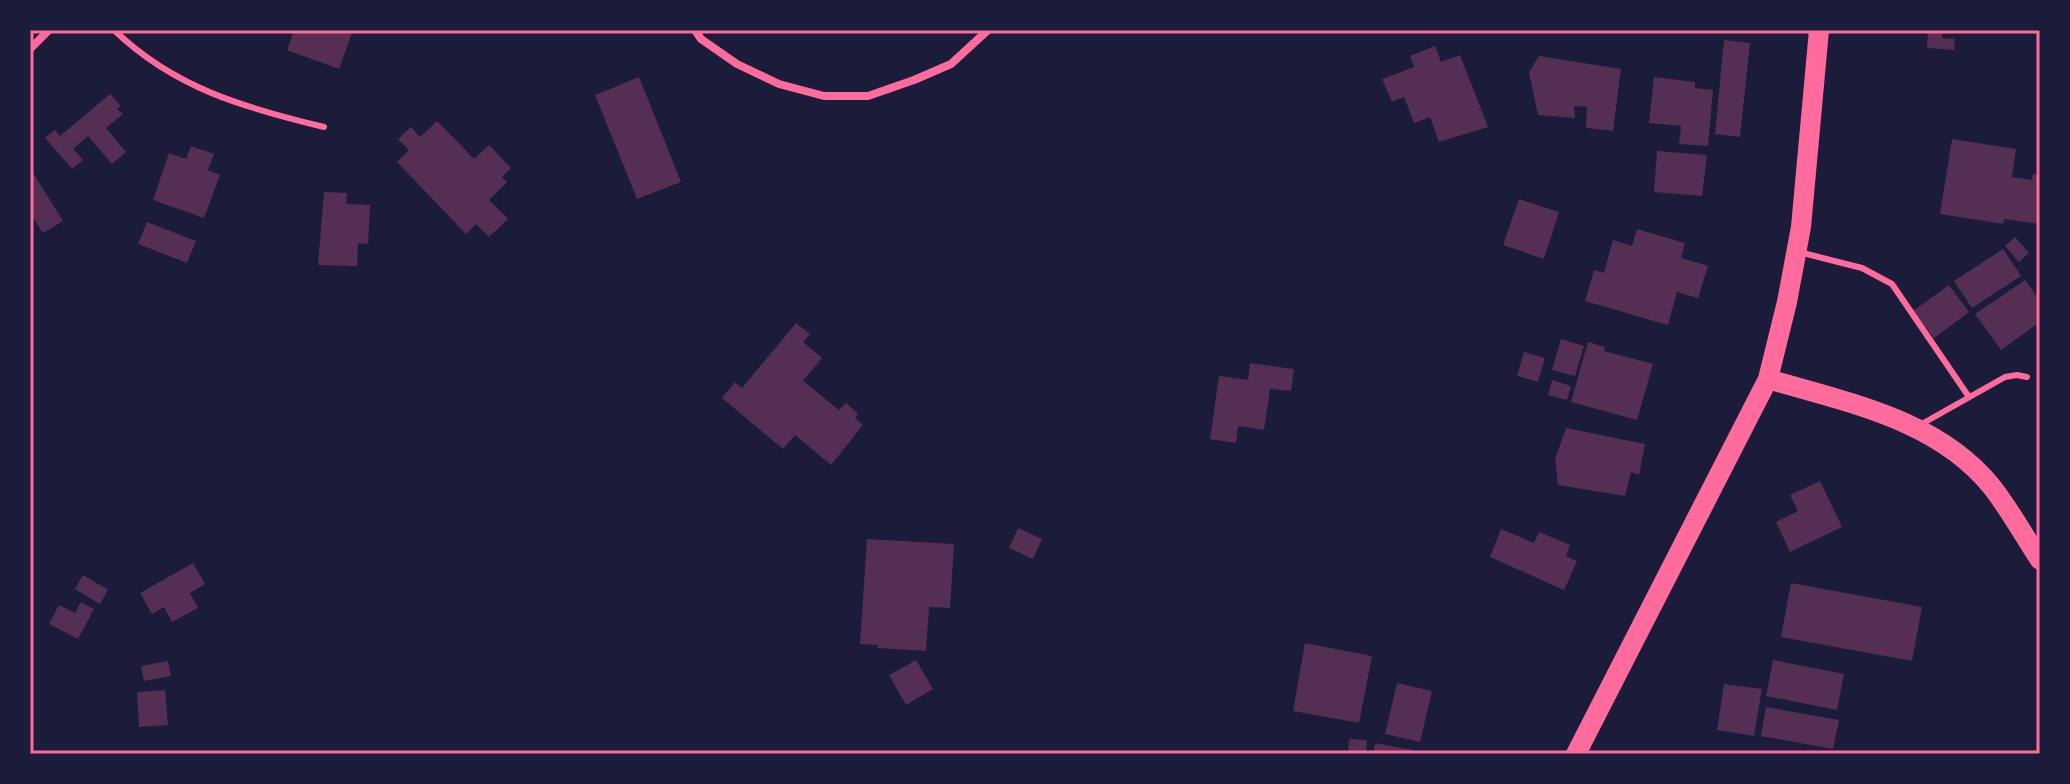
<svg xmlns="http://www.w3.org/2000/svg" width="2070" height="784" viewBox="0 0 2070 784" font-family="Spectral,serif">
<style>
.building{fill:#542f53}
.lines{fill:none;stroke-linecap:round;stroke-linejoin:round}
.service{stroke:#ff6b9d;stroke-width:6}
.minor{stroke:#ff6b9d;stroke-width:8}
.primary{stroke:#ff6b9d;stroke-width:20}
.neatline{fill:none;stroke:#ff6b9d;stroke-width:3}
</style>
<rect width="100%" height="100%" fill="#1b1b3a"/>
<path class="building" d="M294,30H353L339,69L287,50Z
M1928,30H1943L1942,38L1955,39L1954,50L1927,48Z
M1724,40L1750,43L1740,137L1715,134Z
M1435,46L1441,62L1460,55L1488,127L1439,142L1430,117L1414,123L1404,97L1392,102L1382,79L1414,67L1410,56Z
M1539,56L1621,69L1613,131L1586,128L1587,107L1574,106L1575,118L1538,115L1529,72Z
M639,77L681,182L637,199L595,95Z
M1654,77L1695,82V88L1713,90L1708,146L1679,144L1681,126L1649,123Z
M110,94L121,106L117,109L123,114L106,128L126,152L112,164L88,136L73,149L83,160L72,169L45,138L55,130L60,136Z
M437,121L474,159L489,145L511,168L502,177L507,182L489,200L508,219L489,237L476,224L466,234L397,162L409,150L398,139L411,127L420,137Z
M1952,139L2016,149L2012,177L2032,180L2033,174L2040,175V224L2004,219L2003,224L1940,214Z
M191,146L214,154L208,170L220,175L204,218L153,200L169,153L186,159Z
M1657,151L1707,155L1702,196L1654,192Z
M30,168L63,221L43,233L30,213Z
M324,192L347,193L346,204L370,205L368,244L358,243L357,266L318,265Z
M1519,199L1559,212L1544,259L1503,245Z
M147,222L196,241L187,263L138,244Z
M1637,229L1685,243L1681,258L1708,266L1698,298L1677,292L1668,325L1585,301L1594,270L1604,273L1613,240L1632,246Z
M2015,237L2029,253L2019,262L2005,246Z
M2003,249L2021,276L1972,308L1954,281Z
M2025,280L2040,301V322L2001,350L1975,314Z
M1949,285L1969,312L1934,338L1913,311Z
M796,323L810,334L803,342L822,358L803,381L839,410L846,403L858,414L855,418L863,425L831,465L795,435L783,449L722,398L735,382L742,388Z
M1561,339L1584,346L1575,376L1552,370Z
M1588,342L1605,347L1604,351L1653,364L1637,420L1571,402Z
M1524,352L1545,358L1538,382L1517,376Z
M1250,363L1294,369L1291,391L1270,389L1264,430L1238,426L1236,443L1210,439L1219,376L1248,380Z
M1552,380L1571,386L1567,400L1548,395Z
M1566,428L1645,444L1639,475L1631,472L1625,496L1558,485L1555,459Z
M1820,481L1842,527L1790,552L1776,522L1798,511L1790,495Z
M1018,528L1042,539L1033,559L1009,548Z
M1501,529L1534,543L1539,532L1570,545L1566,556L1577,561L1564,590L1490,557Z
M867,539L954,544L950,608L929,607L926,651L877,648L878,645L860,644Z
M193,563L205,584L190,593L198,608L172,622L164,607L152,614L140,593Z
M83,575L108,590L100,604L75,589Z
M1791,583L1922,607L1912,661L1781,637Z
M81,602L94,609L78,639L49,624L59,605L75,613Z
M1305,643L1372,656L1359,723L1293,711Z
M916,660L933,689L906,705L889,675Z
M1773,660L1844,674L1837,710L1766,696Z
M168,661L171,676L144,681L141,666Z
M1397,683L1432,691L1420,742L1385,734Z
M1724,684L1762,689L1754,736L1717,730Z
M165,690L168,725L139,727L137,692Z
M1766,707L1839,720L1833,749L1761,736Z
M1349,739L1367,740L1366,754H1348Z
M1375,743L1413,750L1412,754H1373Z"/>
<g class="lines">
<path class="service" d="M114,30C174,88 245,108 324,127
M1799,252L1862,268L1892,284L1969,397
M1920,425L2005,377L2017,375L2027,377"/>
<path class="minor" d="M695,30L701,39L737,64L779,84L824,96H868L914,80L951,64L988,30
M30,49L49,30"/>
<path class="primary" d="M1768,379C1848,403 1937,419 1992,487C2010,510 2024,536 2040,560
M1576,754L1768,379L1787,302L1801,227L1819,30"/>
</g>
<rect width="2070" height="784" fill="none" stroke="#1b1b3a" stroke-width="64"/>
<rect x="32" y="32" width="2006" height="720" class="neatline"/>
</svg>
